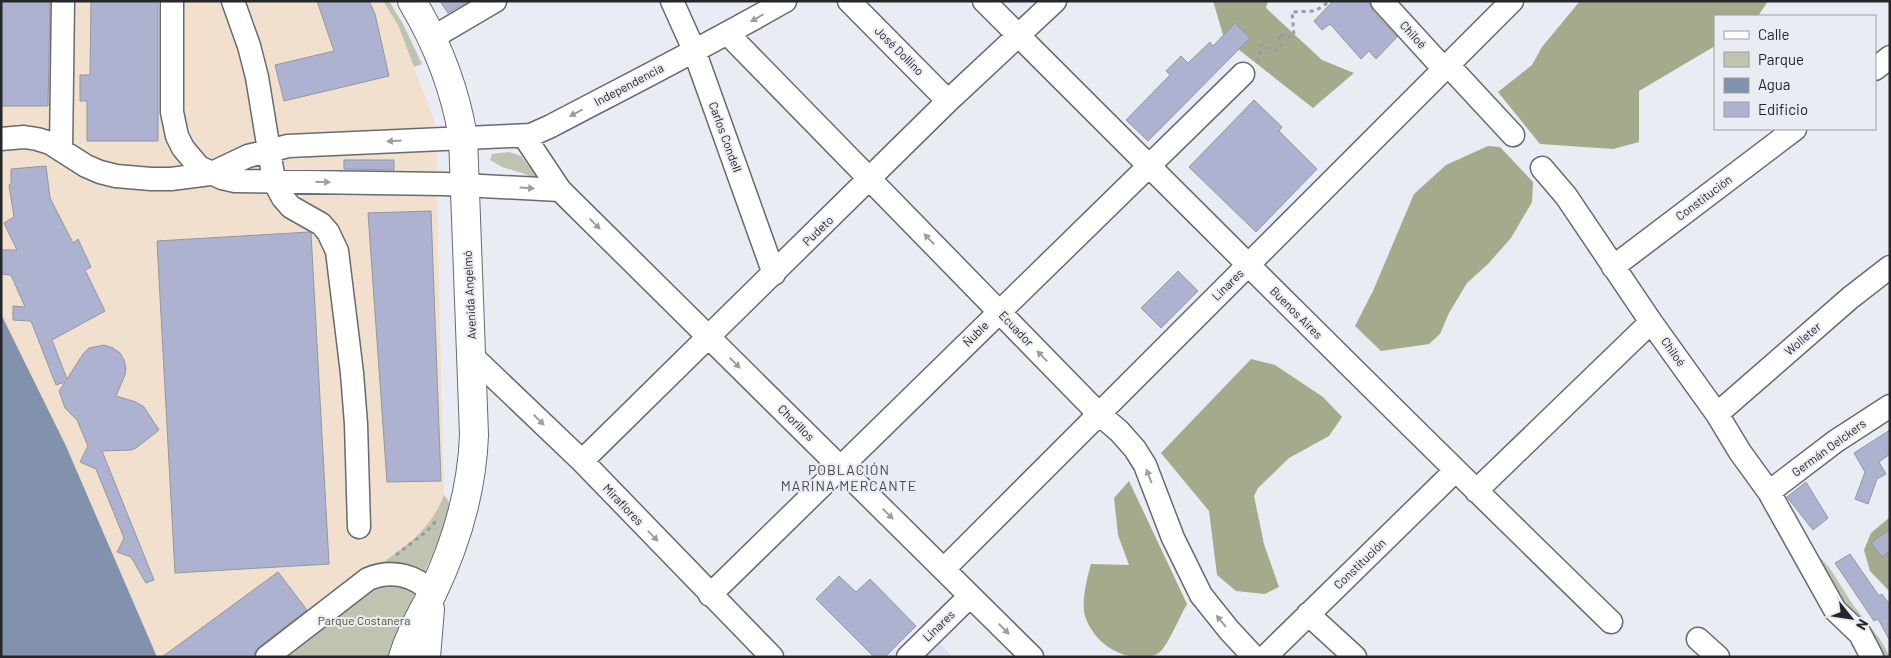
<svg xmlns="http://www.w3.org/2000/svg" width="1891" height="658" viewBox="0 0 1891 658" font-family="Barlow,sans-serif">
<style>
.built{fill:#dee1f0}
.industrial{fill:#f0e0cd}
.green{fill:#bfc4b1}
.forest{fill:#a4aa8c}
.water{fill:#8392ac}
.building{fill:#adb2d0;stroke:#95979d}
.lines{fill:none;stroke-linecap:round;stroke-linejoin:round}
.minor-casing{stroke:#686a70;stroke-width:25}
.major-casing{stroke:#686a70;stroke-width:30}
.path{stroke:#9a9ca1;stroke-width:3;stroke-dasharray:4 4;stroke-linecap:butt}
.minor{stroke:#fff;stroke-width:22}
.major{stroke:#fff;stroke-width:28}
.oneway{fill:#9d9d9f}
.labels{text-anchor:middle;stroke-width:4;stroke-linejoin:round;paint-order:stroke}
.street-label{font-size:12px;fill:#252629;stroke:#eaecf3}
.park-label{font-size:12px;fill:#4f5724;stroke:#eaecf3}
.neighbourhood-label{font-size:14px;letter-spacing:1px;fill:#46474d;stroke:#eaecf3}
</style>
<rect width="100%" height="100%" fill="#eaecf3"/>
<path class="built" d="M940,644L953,657H926Z"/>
<path class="industrial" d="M1,1H383L398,25L434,120L437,158V201L444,495L438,510L431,522L414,539L259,657H157L66,446L1,314Z"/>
<path class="green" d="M383,1H389L403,24L422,64L414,67L398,25Z
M509,152L521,156L530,168L541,177L536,179L525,174L502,167L490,160L492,154Z
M444,495C453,504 450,513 446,524L406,614L390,657H259L414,539C428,525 437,513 444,495Z
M1807,542L1831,570L1853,605L1880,639L1890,657H1877L1847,616Z"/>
<path class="forest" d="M1213,1H1268L1266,8L1322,60L1354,73L1313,108L1224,38Z
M1580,1H1768L1758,16H1715V46L1639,91V142L1613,149L1540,144L1498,92L1532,65L1542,47Z
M1488,146L1500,147L1533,182L1532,202L1511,238L1488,264L1467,283L1449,313L1440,334L1429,344L1381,351L1355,326L1373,291L1414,194L1446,165Z
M1251,359L1275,365L1323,397L1342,417L1329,436L1289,458L1258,488L1254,496L1264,544L1279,587L1265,594L1236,591L1217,575L1209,511L1161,453Z
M1129,481L1187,604C1180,616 1170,641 1161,651C1155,657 1147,657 1140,657C1115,657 1093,640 1085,616C1081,602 1087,578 1091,564L1129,565L1118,535L1114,498Z
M1890,517V592L1870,571L1864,550L1871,533Z"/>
<path class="water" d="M1,314L66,446L157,657H1Z"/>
<path class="building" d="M1,1H50L48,106H1Z
M91,1H158V141H87V101H80V75H90Z
M317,1H369L375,14L389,76L284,101L275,65L334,51Z
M440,1H469L448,13Z
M1333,1H1369L1372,10L1397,37L1376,59L1369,51L1361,59L1330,24L1322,30L1314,21Z
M1235,23L1250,38L1148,141L1126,120L1170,75L1166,71L1181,56L1188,63L1210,42L1213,46Z
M1254,100L1282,127L1279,131L1317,169L1256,232L1189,167Z
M344,160H394V170L344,169Z
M46,166L50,198L73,243L78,239L91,267L85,270L105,311L52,340L67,379L83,354L89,348L104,345L113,348L120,353L124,360L126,368L125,375L116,396L136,402L144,407L159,430L136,448L131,450L102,451L154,580L146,583L131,557L117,552L124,538L96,469L80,462L88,446L77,420L65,408L59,391L65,382L56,385L31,321L13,320V306L25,307L11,275L1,274V250H17L4,223L14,217L9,185L11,184V169Z
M431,211L441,481L387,482L368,213Z
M309,232L311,233L329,564L175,573L157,241Z
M1178,271L1198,291L1161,328L1141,308Z
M1890,430V454L1879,462L1886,474L1877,479L1868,504L1855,499L1865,472L1854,453Z
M1806,482L1828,518L1813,530L1787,497Z
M1890,529V551L1882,557L1871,543Z
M1850,554L1879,596L1882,594L1890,605V641L1878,619L1874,621L1835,563Z
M278,572L307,610L259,647L255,652L254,657H162Z
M839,576L856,592L870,579L916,626L885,657H874L816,599Z"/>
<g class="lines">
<g class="minor-casing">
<path id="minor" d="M172,1V112L177,136L183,148L199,167L222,178L235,181L444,184L560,190
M233,1L249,46L257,77L274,181L283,198L291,207L321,224L328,232L337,251L352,373L356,424L359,527
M672,1L694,50L774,274
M849,1L948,101
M984,1C1192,209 1400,417 1611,622
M1382,1L1444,69
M728,34L1099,414L1119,431L1135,449L1145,465L1173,538L1201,595L1229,630L1254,657
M432,38L495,1
M1448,65L1513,135
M1875,69L1890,57
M524,136L560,190L1032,657
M1,139L24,137L37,139L50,143L86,166L100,172L116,176L151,179H171L210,174L248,156L288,146L531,135L551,126C629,85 708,45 785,1
M61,150L63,1
M1542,168L1566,196L1651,322L1717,414L1740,452L1769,492L1835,610L1860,634L1872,657
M1613,267L1795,129
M472,356L582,461L772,657
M1717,414L1850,298L1890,267
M582,461L948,101L1055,1
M1476,491L1651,322
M1769,492L1836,441L1890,406
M944,569L1512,1
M710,595L1243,74
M1308,614L1355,657
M1698,639L1718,657
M267,657L368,579C391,569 416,575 432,593
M908,657L970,596
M1265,657L1455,471"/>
</g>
<g class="major-casing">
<path id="major" d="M403,657C410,634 421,615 432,594C456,544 472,491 474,435L463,137C455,89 437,43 412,1
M426,657L430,609"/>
</g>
<path class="path" d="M1257,62L1260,57V48L1262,45L1274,51L1279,50L1281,45L1278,34L1290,37L1294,36L1292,12L1315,11L1326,4V1
M396,555L427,531L437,520"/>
<use href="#minor" class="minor"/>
<use href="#major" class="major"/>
</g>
<defs><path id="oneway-solid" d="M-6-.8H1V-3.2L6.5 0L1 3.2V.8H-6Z" transform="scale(1.25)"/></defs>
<g class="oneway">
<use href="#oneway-solid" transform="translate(757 18) rotate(150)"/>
<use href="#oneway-solid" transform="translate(576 113) rotate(152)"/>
<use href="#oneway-solid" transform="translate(394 141) rotate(177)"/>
<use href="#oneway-solid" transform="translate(323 182) rotate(1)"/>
<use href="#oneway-solid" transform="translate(527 188) rotate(4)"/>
<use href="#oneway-solid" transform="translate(595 224) rotate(45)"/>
<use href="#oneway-solid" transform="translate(929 239) rotate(-134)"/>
<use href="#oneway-solid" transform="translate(1042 356) rotate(-134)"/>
<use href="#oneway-solid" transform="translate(735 363) rotate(45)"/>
<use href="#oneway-solid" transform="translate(539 420) rotate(45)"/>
<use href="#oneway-solid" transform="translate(1149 476) rotate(-111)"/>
<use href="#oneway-solid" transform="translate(888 514) rotate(45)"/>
<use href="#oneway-solid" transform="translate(653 536) rotate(46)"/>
<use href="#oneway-solid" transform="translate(1221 621) rotate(-130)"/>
<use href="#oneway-solid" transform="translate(1004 629) rotate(45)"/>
</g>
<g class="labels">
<g class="street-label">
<text transform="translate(1413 35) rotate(47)" y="4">Chiloé</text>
<text transform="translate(899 51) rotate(45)" y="4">José Dollino</text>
<text transform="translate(629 85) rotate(-28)" y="4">Independencia</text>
<text transform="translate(725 137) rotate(70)" y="4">Carlos Condell</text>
<text transform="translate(1704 198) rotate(-37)" y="4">Constitución</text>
<text transform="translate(818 231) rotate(-44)" y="4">Pudeto</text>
<text transform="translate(1228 285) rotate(-45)" y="4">Linares</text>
<text transform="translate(470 295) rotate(-93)" y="4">Avenida Angelmó</text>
<text transform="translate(1296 313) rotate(45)" y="4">Buenos Aires</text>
<text transform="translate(1016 329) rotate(46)" y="4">Ecuador</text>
<text transform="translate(976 334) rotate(-44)" y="4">Ñuble</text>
<text transform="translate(1803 339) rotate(-41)" y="4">Wolleter</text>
<text transform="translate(1673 352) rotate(55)" y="4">Chiloé</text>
<text transform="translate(796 423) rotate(45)" y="4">Chorillos</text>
<text transform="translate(1829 448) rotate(-36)" y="4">Germán Oelckers</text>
<text transform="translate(623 505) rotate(46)" y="4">Miraflores</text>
<text transform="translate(1360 564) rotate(-44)" y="4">Constitución</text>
<text transform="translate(939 626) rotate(-44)" y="4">Linares</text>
</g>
<g class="park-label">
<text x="364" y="625">Parque Costanera</text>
</g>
<g class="neighbourhood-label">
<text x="849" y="475">POBLACIÓN<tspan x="849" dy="16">MARINA MERCANTE</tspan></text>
</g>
</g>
<rect width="1891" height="658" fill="none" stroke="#252629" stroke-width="5"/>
<rect x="1714" y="15" width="162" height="115" fill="#eaecf3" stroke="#9b9da2"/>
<rect x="1724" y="31" width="25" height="8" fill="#ffffff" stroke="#9b9da2"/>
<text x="1758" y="40" font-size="15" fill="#252629">Calle</text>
<rect x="1724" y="52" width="25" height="15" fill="#bfc4b1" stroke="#9b9da2"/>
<text x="1758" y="65" font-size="15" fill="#252629">Parque</text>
<rect x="1724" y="78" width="25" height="15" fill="#8392ac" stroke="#9b9da2"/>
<text x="1758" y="90" font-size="15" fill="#252629">Agua</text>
<rect x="1724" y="102" width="25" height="15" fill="#adb2d0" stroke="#9b9da2"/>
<text x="1758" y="115" font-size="15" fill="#252629">Edificio</text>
<g transform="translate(1851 618) rotate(120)" stroke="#eaecf3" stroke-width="4" paint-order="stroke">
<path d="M0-4L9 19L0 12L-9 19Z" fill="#252629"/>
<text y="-8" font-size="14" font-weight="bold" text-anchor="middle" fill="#252629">N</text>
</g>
</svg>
